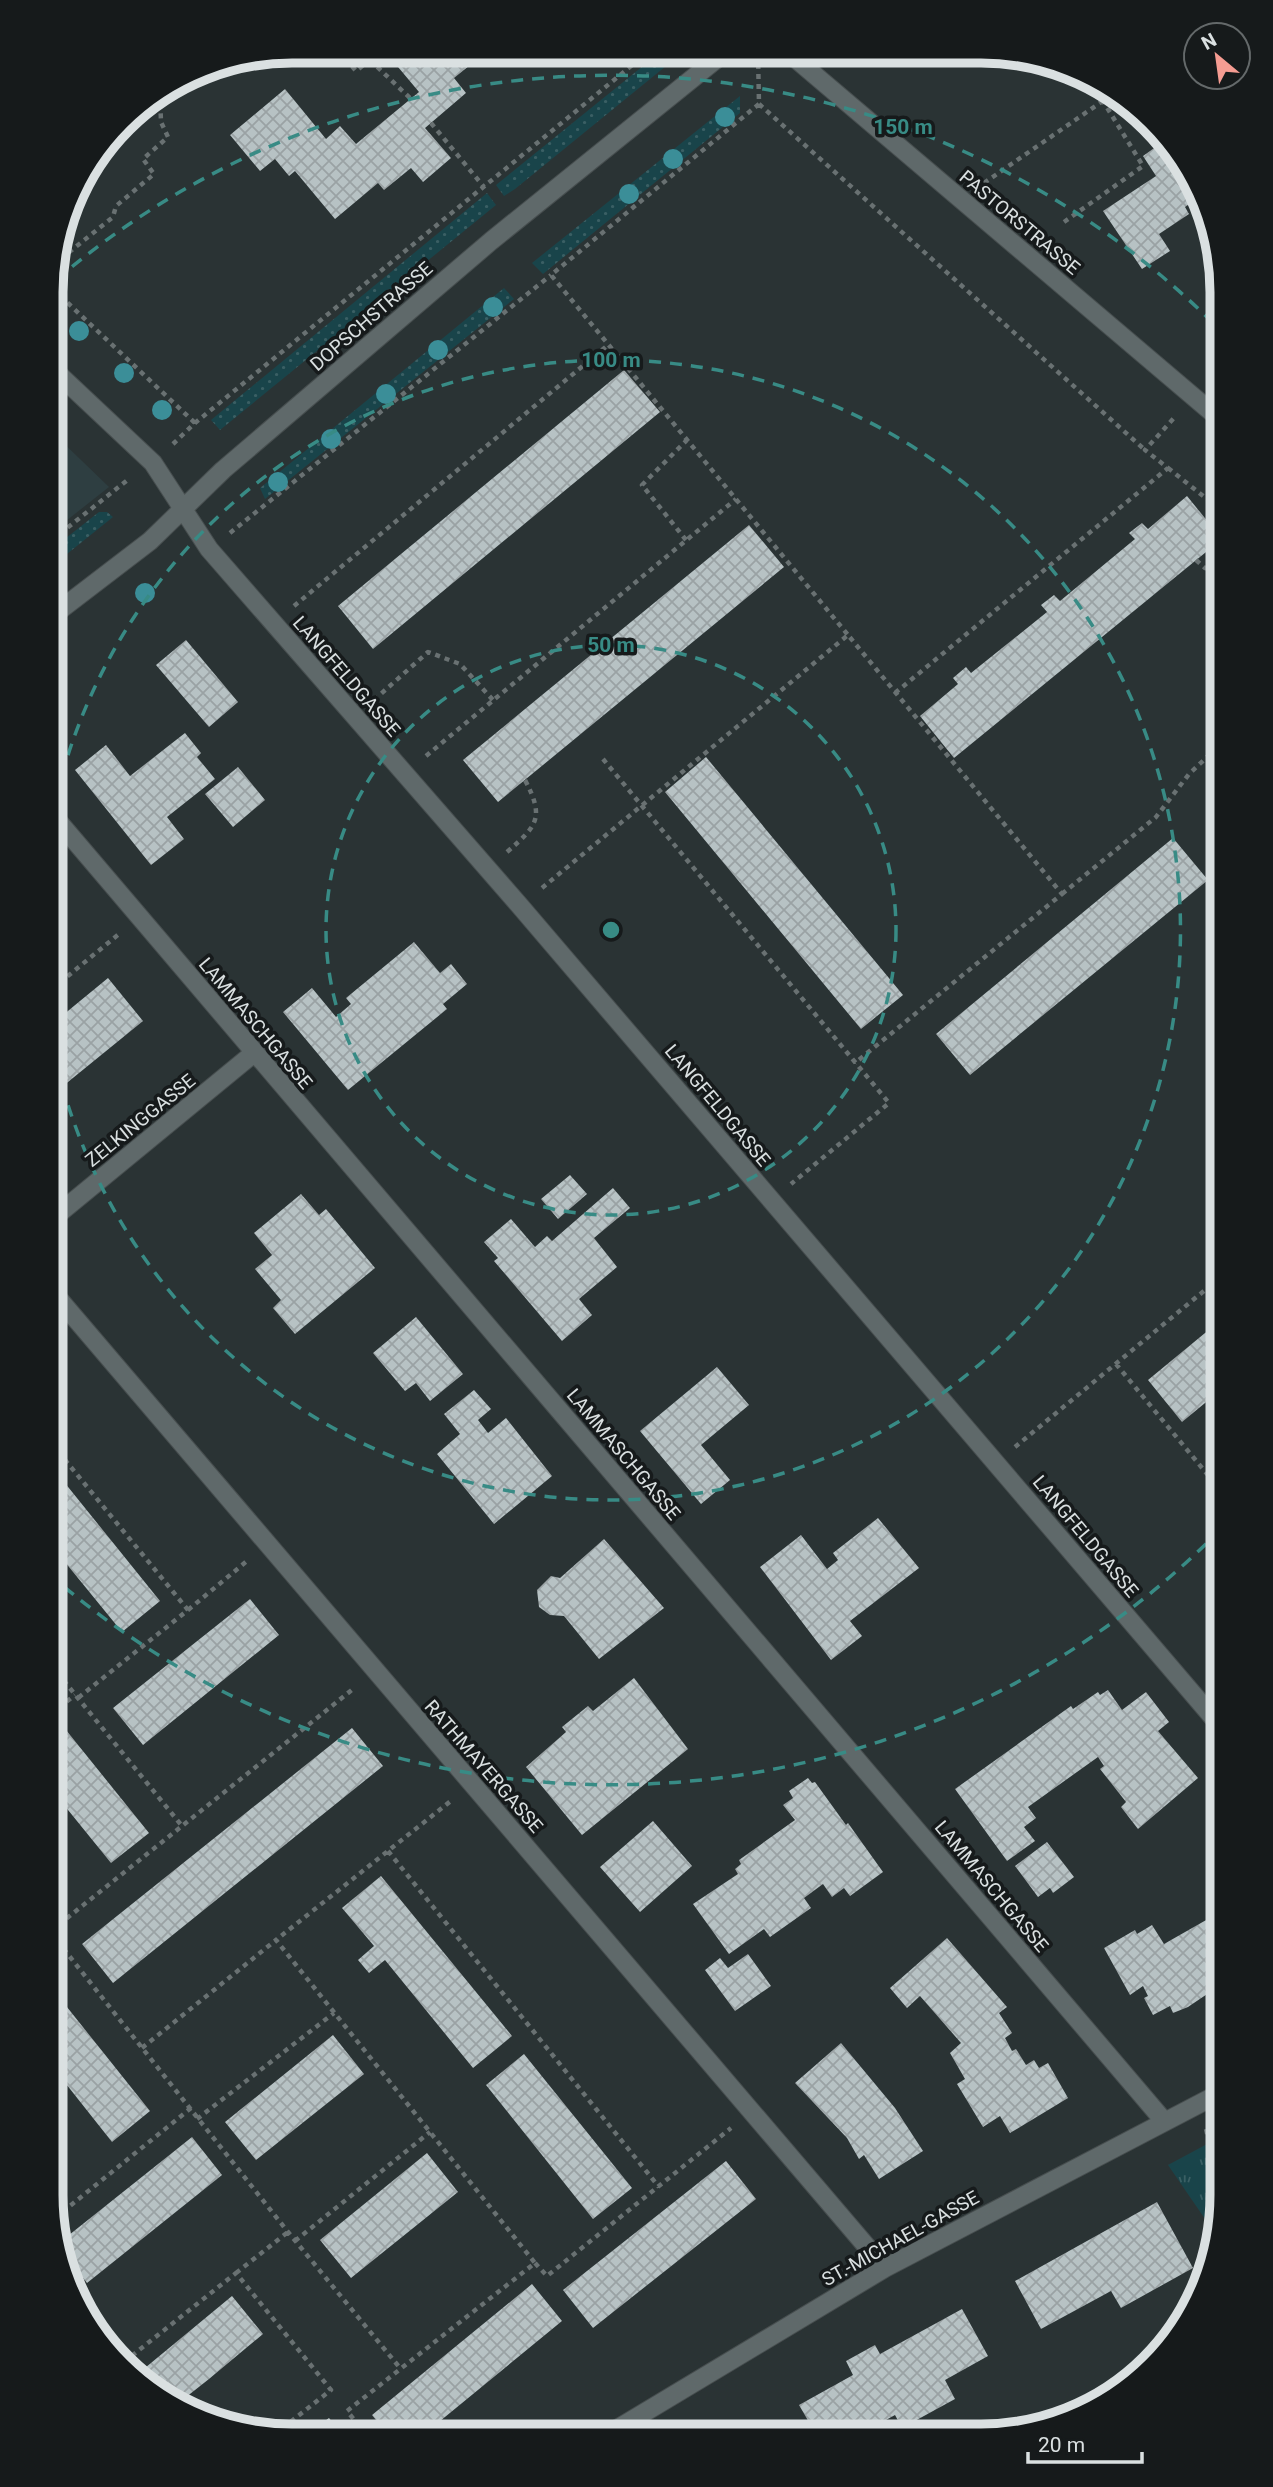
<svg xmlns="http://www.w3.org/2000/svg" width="1273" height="2487" viewBox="0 0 1273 2487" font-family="Roboto,sans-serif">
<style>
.built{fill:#2e3e41}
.grass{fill:url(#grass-dots)}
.park{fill:url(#park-tufts)}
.building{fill:url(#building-cross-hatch)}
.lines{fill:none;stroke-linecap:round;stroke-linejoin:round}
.minor-casing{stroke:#474e4f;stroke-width:20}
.path{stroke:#697172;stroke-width:4.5;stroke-dasharray:5 5;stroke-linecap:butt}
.minor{stroke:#5f696a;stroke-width:18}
.tree{fill:#3b8e98}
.ring{fill:none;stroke:#388b85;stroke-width:3.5;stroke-dasharray:12 9}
.labels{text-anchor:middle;stroke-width:7;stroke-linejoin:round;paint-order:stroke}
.street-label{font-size:19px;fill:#dae0e1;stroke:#161a1b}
.rim{fill:none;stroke:#dae0e1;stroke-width:9}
.centre{fill:#388b85;stroke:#161a1b;stroke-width:3.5}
.ring-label{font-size:21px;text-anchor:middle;font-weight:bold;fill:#388b85;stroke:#161a1b;stroke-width:7;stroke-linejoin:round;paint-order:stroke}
</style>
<defs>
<pattern id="grass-dots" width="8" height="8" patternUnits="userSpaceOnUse" patternTransform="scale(1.75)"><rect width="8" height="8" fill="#19444a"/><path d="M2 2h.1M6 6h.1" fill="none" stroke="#3a5f64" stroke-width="1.8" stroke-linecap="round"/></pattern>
<pattern id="park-tufts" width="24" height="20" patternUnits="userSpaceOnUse" patternTransform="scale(1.75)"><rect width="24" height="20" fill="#19444a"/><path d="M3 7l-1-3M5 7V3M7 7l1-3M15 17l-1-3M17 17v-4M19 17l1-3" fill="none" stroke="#3a5f64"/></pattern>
<pattern id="building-cross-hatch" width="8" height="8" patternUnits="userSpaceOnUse" patternTransform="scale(1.75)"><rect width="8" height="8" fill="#b7c2c4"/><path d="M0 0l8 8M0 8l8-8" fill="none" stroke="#9aa2a4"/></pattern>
</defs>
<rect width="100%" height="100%" fill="#2a3334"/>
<path class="built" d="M53,433L109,487L52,532Z"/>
<path class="grass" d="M659,53H682L515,189L504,196L496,185Z
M740,96V113L543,274L532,263Z
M487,193L496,205L220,430L211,420Z
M504,288L514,299L265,499L260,488Z
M99,512H107L113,517L52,566V549Z"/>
<path class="park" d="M1209,2143L1222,2161V2211L1216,2235L1168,2165Z"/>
<path class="building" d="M405,51L475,52L480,57L454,78L466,93L425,128L451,158L423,182L411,168L384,190L378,183L335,219L295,171L289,176L275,159L260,171L230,135L285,89L326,139L340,126L356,144L419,92L393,61Z
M1130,106L1140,110L1198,198L1185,207L1189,214L1159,234L1170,251L1142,269L1103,211L1156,176L1143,156L1157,146Z
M624,370L660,412L373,649L338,606Z
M1187,496L1222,539L954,758L920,716L958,684L953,678L966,667L971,673L1047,612L1041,605L1054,595L1060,601L1135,539L1129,533L1142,523L1148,529Z
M749,525L784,567L498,802L463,760Z
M186,640L238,702L209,727L156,665Z
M185,733L201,753L197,757L215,779L167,817L184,839L151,865L75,770L106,745L130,776Z
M706,757L903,995L861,1029L665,792Z
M238,767L265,800L233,827L205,794Z
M1173,838L1208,880L970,1075L936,1034Z
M414,942L440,973L451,964L467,984L443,1004L447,1009L348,1090L283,1012L312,988L336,1017L351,1004L346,998Z
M108,978L143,1021L52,1095V1024Z
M570,1175L587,1194L558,1219L541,1199Z
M613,1188L630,1208L594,1238L617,1267L579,1299L592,1315L562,1341L494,1261L498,1258L484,1242L511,1219L535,1247L547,1236L552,1241Z
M301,1194L319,1215L326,1209L375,1268L295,1334L273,1308L281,1300L255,1269L272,1255L254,1233Z
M416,1317L463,1374L430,1401L416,1383L405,1391L373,1353Z
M1222,1319V1389L1182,1422L1148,1380Z
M717,1367L749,1405L701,1445L730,1480L701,1504L640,1431Z
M474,1390L491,1409L478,1420L488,1433L506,1418L552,1476L494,1524L437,1454L460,1434L444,1414Z
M52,1467L160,1601L122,1632L51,1545Z
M878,1518L919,1568L850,1621L862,1636L831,1660L760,1567L801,1535L827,1569L838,1560L833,1553Z
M604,1539L664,1608L599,1659L564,1616L550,1615L539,1607L537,1590L551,1576L560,1578Z
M250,1599L279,1635L143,1745L113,1708Z
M634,1678L688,1749L582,1835L526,1767L566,1732L562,1727L588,1706L593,1711Z
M1108,1690L1122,1710L1146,1692L1169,1722L1158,1731L1198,1778L1138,1829L1121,1807L1126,1802L1100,1769L1104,1766L1098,1757L1028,1807L1036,1818L1024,1827L1035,1841L1007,1861L955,1789L1071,1706L1073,1709L1098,1692L1100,1695Z
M62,1725L149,1833L111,1863L51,1789V1733Z
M352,1728L383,1766L113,1983L82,1944Z
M808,1778L812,1783L815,1782L846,1825L848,1823L883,1872L850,1896L844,1888L832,1897L823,1884L804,1898L811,1908L770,1937L764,1929L729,1954L693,1904L738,1874L735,1869L741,1864L739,1860L795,1820L783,1805L793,1798L789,1791Z
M653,1821L692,1866L640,1912L600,1867Z
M1047,1842L1074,1877L1053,1893L1050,1888L1038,1897L1015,1866Z
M381,1876L512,2036L473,2068L385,1960L369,1973L358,1960L374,1946L342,1908Z
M1222,1911V1984L1188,2007L1173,2013L1170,2006L1153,2015L1144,1998L1148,1996L1143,1986L1130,1995L1104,1948L1135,1930L1137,1934L1152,1925L1164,1944Z
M947,1938L1007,2007L999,2013L1012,2033L1005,2038L1012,2051L1016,2049L1026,2065L1034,2060L1039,2068L1048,2063L1068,2098L1010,2133L1000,2116L983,2127L957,2084L965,2079L950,2053L961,2043L920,1996L907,2008L890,1988Z
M748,1954L771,1986L735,2011L705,1970L720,1958L728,1968Z
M51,1987L150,2111L112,2142L51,2065Z
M333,2035L364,2074L256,2160L225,2122Z
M841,2043L895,2108L923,2151L879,2179L864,2155L859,2159L847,2138L795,2083Z
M524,2054L632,2188L593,2219L486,2085Z
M192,2137L222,2175L87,2283L60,2248L59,2243Z
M427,2153L458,2192L351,2278L320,2240Z
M726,2161L756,2199L593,2328L563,2290Z
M1157,2202L1193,2268L1121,2308L1111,2291L1041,2329L1015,2281Z
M532,2284L562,2321L423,2435H388L372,2415Z
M232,2296L263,2334L209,2379L176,2405L134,2377Z
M962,2309L988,2356L945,2380L955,2399L902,2428L895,2415L857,2436H817L799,2405L853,2375L846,2361L875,2345L880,2354Z
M329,2418L342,2434H308L322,2423Z"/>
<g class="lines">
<g class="minor-casing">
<path id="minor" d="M790,54L1222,421
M53,369L153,463L209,549L520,906L1222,1728
M52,616L150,541L223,470L491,241L724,53
M52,814L1164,2121
M52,1219L254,1053
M52,1291L885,2268
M607,2435L885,2268L1222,2092"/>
</g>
<path class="path" d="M339,51L356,71L381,51
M758,54L759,104L551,275L848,635
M370,60L411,99
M759,104L1145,450
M431,123L484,187
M984,183L1110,96
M1064,222L1143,166L1103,101
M53,265L113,217L116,206L154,174L143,159L168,137L161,122L160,94
M53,289L195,423
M173,444L195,423L647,53
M1168,468L1222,511
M230,533L551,275
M52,540L130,478
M686,540L642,485L687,440
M1196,560L1205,568L1222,572
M294,606L608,345
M895,693L1168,468L1145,450L1174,418
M374,700L428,652L460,664L493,700
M426,756L736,499
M603,759L889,1103L791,1184
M507,852C537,826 545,818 525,780
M542,888L848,635L1062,894L855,1063
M1062,894L1156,817L1189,774L1222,743
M52,989L119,934
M1116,1364L1222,1492
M52,1444L188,1610L78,1698
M1015,1447L1222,1276
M188,1610L247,1561
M51,1665L182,1826
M51,1714L75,1695
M388,1851L659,2187
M51,1931L353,1689
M51,1933L288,2232L400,2368
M142,2048L276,1940
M197,2119L334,2013
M1206,2129L1222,2197
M55,2218L191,2108
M295,2241L430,2132
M535,2263L547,2276L731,2128
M236,2273L288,2232
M124,2362L236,2273L331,2390L275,2434
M366,2434L347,2411L535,2263L276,1940L452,1800"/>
<use href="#minor" class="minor"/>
</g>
<g class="tree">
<circle cx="725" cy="117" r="10"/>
<circle cx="673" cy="159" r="10"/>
<circle cx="629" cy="194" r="10"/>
<circle cx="493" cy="307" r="10"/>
<circle cx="79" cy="331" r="10"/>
<circle cx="438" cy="350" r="10"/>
<circle cx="124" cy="373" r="10"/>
<circle cx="386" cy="394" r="10"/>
<circle cx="162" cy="410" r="10"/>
<circle cx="331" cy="439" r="10"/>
<circle cx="278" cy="482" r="10"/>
<circle cx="145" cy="593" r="10"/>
</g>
<g class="ring">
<circle cx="611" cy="930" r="285"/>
<path d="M52 816A570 570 0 1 1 52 1044"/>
<path d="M1221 1529A855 855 0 0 1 56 1580M56 280A855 855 0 0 1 1221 331"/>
</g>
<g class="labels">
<g class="street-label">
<text transform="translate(1020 222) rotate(40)" y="7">PASTORSTRASSE</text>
<text transform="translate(371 316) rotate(-41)" y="7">DOPSCHSTRASSE</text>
<text transform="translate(347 676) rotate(49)" y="7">LANGFELDGASSE</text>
<text transform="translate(256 1023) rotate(50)" y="7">LAMMASCHGASSE</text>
<text transform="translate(718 1105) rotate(50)" y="7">LANGFELDGASSE</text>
<text transform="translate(140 1120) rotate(-39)" y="7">ZELKINGGASSE</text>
<text transform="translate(624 1454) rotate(50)" y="7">LAMMASCHGASSE</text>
<text transform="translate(1086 1536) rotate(50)" y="7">LANGFELDGASSE</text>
<text transform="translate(484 1766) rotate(49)" y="7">RATHMAYERGASSE</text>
<text transform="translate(992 1886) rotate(50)" y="7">LAMMASCHGASSE</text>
<text transform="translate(900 2238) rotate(-29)" y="7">ST.-MICHAEL-GASSE</text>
</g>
</g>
<path d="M0 0H1273V2487H0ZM292 63H981A229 229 0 0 1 1210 292V2195A229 229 0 0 1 981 2424H292A229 229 0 0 1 63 2195V292A229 229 0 0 1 292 63Z" fill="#161a1b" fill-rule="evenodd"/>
<path class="rim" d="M292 63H981A229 229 0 0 1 1210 292V2195A229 229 0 0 1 981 2424H292A229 229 0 0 1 63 2195V292A229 229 0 0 1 292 63Z"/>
<circle cx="611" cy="930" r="10" class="centre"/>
<g class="ring-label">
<text x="903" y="134">150 m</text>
<text x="611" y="367">100 m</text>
<text x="611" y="652">50 m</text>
</g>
<g transform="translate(1217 56) rotate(331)"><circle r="33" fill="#161a1b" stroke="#64696a" stroke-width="2"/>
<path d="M0-5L12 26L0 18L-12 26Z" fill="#f59c92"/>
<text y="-10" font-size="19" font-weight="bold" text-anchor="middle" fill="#dae0e1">N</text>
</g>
<path d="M1028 2452v10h114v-10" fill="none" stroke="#dae0e1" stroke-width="3.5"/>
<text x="1038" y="2452" font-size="21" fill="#dae0e1" stroke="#161a1b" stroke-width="5" paint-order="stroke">20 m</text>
</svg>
